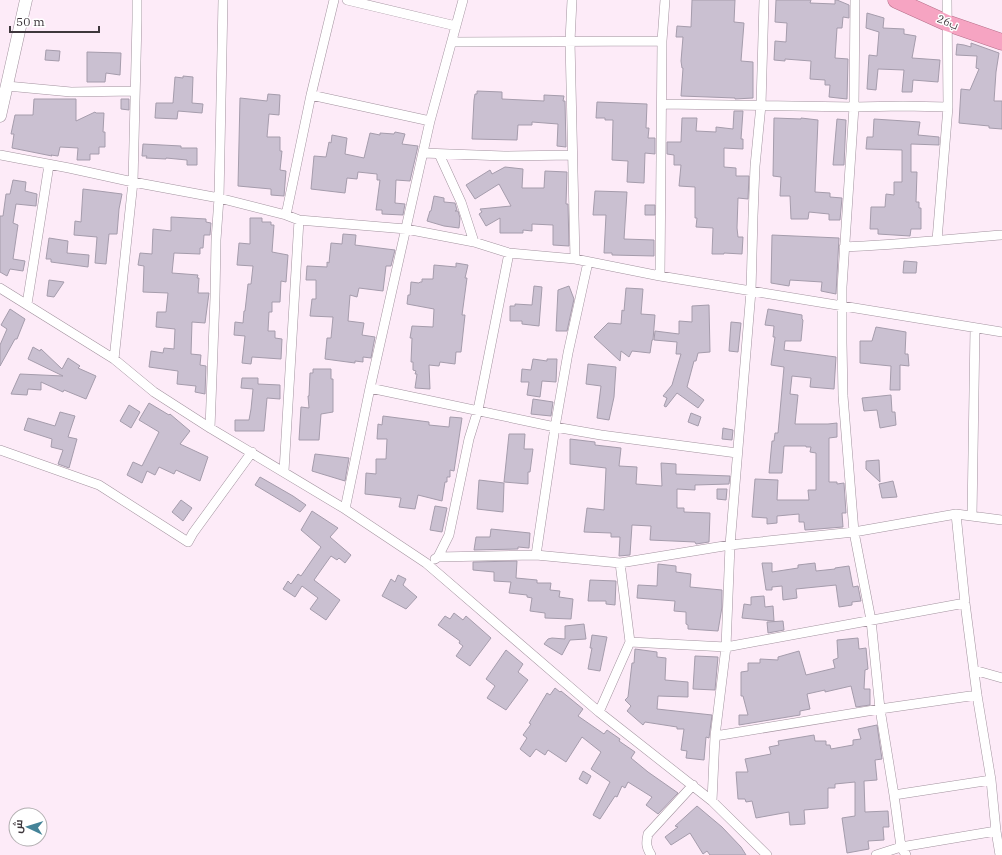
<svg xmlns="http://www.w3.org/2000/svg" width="1002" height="855" viewBox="0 0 1002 855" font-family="'IBM Plex Serif',Cairo,serif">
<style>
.building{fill:#cac0d1;stroke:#a59cac}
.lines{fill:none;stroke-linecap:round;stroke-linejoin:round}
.minor-casing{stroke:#a3939f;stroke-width:10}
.tertiary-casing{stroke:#a3939f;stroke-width:13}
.trunk-casing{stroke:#b46f89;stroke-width:17}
.minor{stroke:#fff;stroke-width:9}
.tertiary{stroke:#fff;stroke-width:12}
.trunk{stroke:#f6a4c2;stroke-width:16}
.labels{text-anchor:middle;stroke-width:3;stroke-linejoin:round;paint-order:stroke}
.street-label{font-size:11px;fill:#3e373c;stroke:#fff}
</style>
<rect width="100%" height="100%" fill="#fdebf8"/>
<path class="building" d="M692,0H735L734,22L744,23L741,61L753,62V98L735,99V98L681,96L683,68H682L681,61L683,37H676L677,26L691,27Z
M776,0H811L810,3L835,4V0H837L849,5V18L843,17L842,28H837L835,58L848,59L847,99L829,97L830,85H825V80L810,79L811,61L785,59V61L774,60L775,41L786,42L787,23L775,22Z
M867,13L884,18L883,28L904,29V34L916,36L912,58L940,60L938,82L913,80L912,92H902L904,70L878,69L876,90L867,89L869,55L877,56L879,32L866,28Z
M971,43L999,53L996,72L994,101H1002V129L989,128V126L959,123L961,89L970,90L979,69L976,68L977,56L956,55L957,44L964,45L971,47Z
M46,50L60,51L59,61L45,60Z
M87,52L121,53L120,75L106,73L105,82H87Z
M183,76L193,77L192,103L203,104L202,113L178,111L177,119L155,118L156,103H173L175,77L183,78Z
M477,91L502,92V99L544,101V95L564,96L563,101H565L566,147L557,146L558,124L532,122V125H518L517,140L472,139L474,100L475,94H477Z
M268,94L280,95L279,115L269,114L267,137H280V151H282L280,170L286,171L284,196L271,195V189L238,186L240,98L267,101Z
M34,99H76V121L95,112L96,113H104L103,132H105V147H99V154H90V160H77L78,148L60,147L58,156L51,155L52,156L12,148L14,134H11L15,115H33Z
M121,99H129V110L121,109Z
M597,102L647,104L646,128H649L648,138H655V154L645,153L644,183L627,182L628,161L612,160L613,120H605V118H596Z
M734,111H743L741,139H743V149L724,148V167L736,168V176H749L748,199L738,198L737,228L738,237H743L742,254L724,253V254H712L713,228L696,227L697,218H695V187L679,186L681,165H674V155L667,154V142H681L682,118H697L696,131L716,132V127L733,129Z
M774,118L801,119V118L818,120L815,192L830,193V197L842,198L840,220H829V214L809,212L808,219H791L790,196H780L781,177L773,176Z
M837,119L846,120L844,165H833Z
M874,119L920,122L918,135L939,137V145L911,144V172H917L916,202H919V208H921V229H911L910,236L878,234V229H870L871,207H885L886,194L894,195V182H902V150L866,149L867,137H873Z
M395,132L405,134L402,144L418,146L410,181L396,180L395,203L405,204L403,215L382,214V210H376L380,180H377V174L358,172L357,179L347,178L345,193L311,189L314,156L326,157L329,142L331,143L332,135L347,138L345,154L364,158L370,133L380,135V133L394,134Z
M143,144L181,146V148H197V165H187V160L166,158V159L146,158L147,156H142Z
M505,167L523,169L522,188H544L545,171L567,172L566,204H568L569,246L553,245V225L532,224V231L523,230V233H500V218L486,226L479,214L482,212L480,209L511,206L499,184L475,199L466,185L490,170L492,174Z
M13,180L26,182L25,191L37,194L36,206L16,204L13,223L18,225L13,259L25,261L23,271L10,269L7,276L0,272V216H3L6,194H10Z
M83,189L122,194L119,209L117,234H109L106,264L95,263L97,237L74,235L75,221L81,222Z
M595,191L627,192L624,239L654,240V256L612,255V253H604L606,215H593Z
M434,196L444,198V202L455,203L457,210L455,211H458L460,218L459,228L444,226L427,221L430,211H431Z
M645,205H655V215H645Z
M171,217L206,219V222L211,223L210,235H204L203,248H200V254L174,253L172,273L198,275L197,278H199L198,293H209L205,323L192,322L191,354L201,355L200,365L206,366L205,394L195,392L196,386L177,384L178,371L149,367L151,351L163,353L164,348L174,349L175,329L156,327L157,312H166L168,293L143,292L144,266L138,265L140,253L152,254L153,229L171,231Z
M250,218H262V222H271V225H274L272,252L288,255L286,282L281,281L280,302H272V312H269L268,331H275V338L282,339L281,359L252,357L251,364L242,363L245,336L234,335L235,322L243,323L244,311H245L248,284H251L253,266L237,265L239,243L250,244Z
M343,234L356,235L355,245L395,250L391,266H386L383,291L359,288L357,297L350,295L348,321L364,323L362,335L375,337L371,358L363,357V362L355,361V363L325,359L327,338H331L333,317L310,316L312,299H316V280H306L307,266L327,267V262L329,263L331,243L342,244Z
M772,235L839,238L836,294L821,291L822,282L790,280L789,286L771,283Z
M49,238L68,241L67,253L89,255L88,267L51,262V259H46Z
M904,261L917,262L916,273H903Z
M456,263L468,265L465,278H467L462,315H465L461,352H456L455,364L440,362L439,366L429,365L430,389L415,388L417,374H415L416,371L413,370V362H411L412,338H410L412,326L433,327L434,309L407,304L408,295H410L411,282L419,283L420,282H422V279H433L434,265L456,267Z
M49,280L64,282L54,297L47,296Z
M534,286L542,287L539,326L522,324V321H510V306H515V304L532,305Z
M569,286L574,299L567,331H556L558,290Z
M626,288L643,289L641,314L655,315L653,340H652L650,353L632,351L629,357L621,351L620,361L594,337L608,323L621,324L622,310L624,311Z
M709,305L710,352L698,353L696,361H694L687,387L704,400L698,408L677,393L666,407L664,406L667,398L663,396L672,385L681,354H676L677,342L654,340L655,331L679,334V321L692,322V306Z
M10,309L25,319L17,339H15L0,366V345L7,329L1,325Z
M768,309L802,315V319L803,320L801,341H785L784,350L836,357L834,389L810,387L811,378L792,376L790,394L798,395L795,424H828L837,423V437L829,438V482H837V484L844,483L846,513H842L843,527L805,530L804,522H799V514L777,516V523L767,524V518L752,517L755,479L778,480L777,500H809L808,490H816V453L810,452L811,447H806V446H784L782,473H769L772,441H774L775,433H778L784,367L771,365L775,337H773L774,326L765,325Z
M731,322L741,323L738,352L729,351Z
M876,327L906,332L905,354H908L909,366L900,365V390H890L891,366L860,363V341H872Z
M33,347L40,351L41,349L62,369L68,358L80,366L78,368L96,376L86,399L64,390L63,392L41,382V390L28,389L27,395L11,394L20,374L63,376L28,359Z
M533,359L547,361V359H557L556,382L542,381L540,397L527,395L529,382H521L522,369L531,370Z
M588,364L616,367L614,397L609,420L597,418L601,386L586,384Z
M313,369H331V379H333V412L321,414L319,440H299L301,407L309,408L308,396H309L310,373H313Z
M242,378H258V384L280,385V399L267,398L264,431H235V420H249L251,409L253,389L241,388Z
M891,395L892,412H895L896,425L880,428L877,410L864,411L862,398Z
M533,399L553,402L551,416L531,414Z
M149,403L169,415L170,414L190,431L180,444L208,457L200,481L176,470L174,474L159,467L155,475L147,471L142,483L127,475L133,462L142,466L159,432L139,420Z
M129,405L140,412L131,428L120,421Z
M60,412L75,416L68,437L77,439L69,468L58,464L63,450L51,447L52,439L24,430L28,418L55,426Z
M691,413L701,417L698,426L688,422Z
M383,416L429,422V425L449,427L450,417L462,418L454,471L450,470V477H447V482H445L442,501L418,495L415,509L399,507L401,498L365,494L366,473L376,474V459H386L387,439H377L378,424L382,425Z
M723,428L733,430L732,440L722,439Z
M509,434H525L524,449H533L530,472H528V484L504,482Z
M570,439L595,442V445L621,448L619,466L637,467L636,484L662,486L661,463L676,464V474L730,476L729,484L695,485V490L677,489V508H684V512L710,513L709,542L696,544L695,542L650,540L651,526L632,525L630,555L619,556L620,537H611V533L584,532L587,508L604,510L606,468L570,464Z
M315,454L349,458L345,481L312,471Z
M879,460L880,482L866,469V461Z
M260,477L293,496L306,505L300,512L255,485Z
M479,480L504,483L503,512L477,509Z
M893,481L897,497L882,498L879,484Z
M717,489H727L726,500L717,499Z
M181,500L192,508L183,521L172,512Z
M435,506L447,508L442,532L430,530Z
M312,511L338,528L330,537L351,555L345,563L339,558L337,560L331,556L314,580L340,600L326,620L310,609L318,598L302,586L295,597L283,589L288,581L291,584L298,574L301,576L321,547L301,530Z
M491,529L530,533L529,548L518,547V549L474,550L476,537H490Z
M517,561L516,578L537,580V583H551L550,590L560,591L559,597L573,599L571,619L545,618V613L530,611L532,598L527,597V595L509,593L511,582L494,581V572L473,570V562Z
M762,563H772V572L798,568V565L815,563L816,571L835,569V568L849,566L853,587L858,586L861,601L852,602V605L839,607L836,585L796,589L797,598L783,600L782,586L772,587V590H766Z
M658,564L676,566V572L691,574L690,587L722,590V607L718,631L688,629V625L686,624V612L674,611L675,601L637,598L638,585L657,586Z
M398,575L406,579L403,585L417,597L406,609L382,596L391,579L395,582Z
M590,580L616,581L615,605L606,604V601H588Z
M764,596L765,607L773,606L774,621L742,618L744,604L751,605V597Z
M454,613L463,620L466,616L491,638L470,666L456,656L463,646L459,643L460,641L438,625L445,616L450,619Z
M783,621L784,630L768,633L767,622Z
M584,624L586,639L570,640L562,655L544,644L548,639L552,638L565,639V626Z
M592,635L607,637L600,671L588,669L592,648H590Z
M858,638L859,649L866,648L868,669L865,670L864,689H870V705L856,707L851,686L825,692V690L807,694L810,709L800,711V715L739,725V715H748L743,696H741V672L748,671V663H760V659L778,660V657L799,651L806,675L835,668L833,660L838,658L837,640Z
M635,649L657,652V657L666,658L665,680L688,682V697L658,696L657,709L712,715L709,738L706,737L704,760L686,758L687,751L681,750L684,729H677V727L645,722L643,725L627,711L631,706L625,700L628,697L632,663H634Z
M506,650L523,664L518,672L528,680L506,710L487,698L495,686L486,679Z
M695,656L718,657L715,690L693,689Z
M555,688L560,692L561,691L583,709L578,716L604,734L607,730L620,739L619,741L635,752L631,758L648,772L678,793L658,814L646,805L652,797L628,782L625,788L622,786L617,797L615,796L600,819L593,815L610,782L591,769L601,752L582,737L566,762L548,750L545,755L536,749L530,757L520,749L527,738L523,735L531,724L529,723L547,693L550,695Z
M877,725L882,759L875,760L877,780L864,781L865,812L888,811L889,827H883L884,840L868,841L869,849L847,853L842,818L855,816V782L835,784V788H828V808L804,810L805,824L790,825L789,812L756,818L752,801L746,802L745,799H738L736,772H748L745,759L771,754L769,747L779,745L778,741L814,735L815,741H826V745H830L831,749L853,745V740L861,739L858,729Z
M583,771L591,776L587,784L579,779Z
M697,806L722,827L741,847L746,855H710L707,851L703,854L690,833L671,845L665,837L678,827L675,826Z"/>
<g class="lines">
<g class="minor-casing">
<path id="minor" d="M347,0L456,26
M572,0L570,41L575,259
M855,0L854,107L842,287V343L843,396L854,532L871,620L880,709L894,795L901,847L906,855
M452,42L662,41
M7,86L71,92L135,91
M311,95L430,121
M662,104L854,107L903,106L948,107
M423,153L504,156L572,155
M439,154L461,202L474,242
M0,155L69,168L133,182L219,198L286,215L299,220L406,229L474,242L509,253L575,259L660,276L1002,332
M286,215L311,95L334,0
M937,240L948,107L947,0
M844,247C897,245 949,239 1002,235
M660,276L662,41L665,0
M0,288L114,359L154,392L210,428L345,509L426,563L599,712L712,801L767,855
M27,304L49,165
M114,359L133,182L137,20V0
M370,388L555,427L601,435L737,453
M210,428L215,297L216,240L219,198L223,0
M0,450L99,485L188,542L193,533L252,452
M284,471L299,220
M345,509L370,388L430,121L463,0
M956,514L965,603L977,695L991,780L996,831L1000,855
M972,516L975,328
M536,555L555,427L568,353L588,262
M438,557L536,555L620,563L730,545L854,532L956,514L1002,520
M435,559L438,557L449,535L469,439L478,410L509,253
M630,642L726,647L965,603
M974,670L1002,678
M599,712L630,642L620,563
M715,736L880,709L977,695
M894,795L991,780
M712,801L715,736L726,647L730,545L751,291L753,216L755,166L761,105L764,0
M651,855C646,847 646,843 648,834L693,785
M876,855L901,847L996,831"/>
</g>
<g class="tertiary-casing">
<path id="tertiary" d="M0,116L26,0"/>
</g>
<g class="trunk-casing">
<path id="trunk" d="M896,0L947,23L1002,42"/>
</g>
<use href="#minor" class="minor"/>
<use href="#tertiary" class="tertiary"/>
<use href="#trunk" class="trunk"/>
</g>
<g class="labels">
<g class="street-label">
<text transform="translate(948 22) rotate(22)" y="4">26ب</text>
</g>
</g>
<g transform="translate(28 827) rotate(274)"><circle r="19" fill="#ffffff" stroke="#b2afb1"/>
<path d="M0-3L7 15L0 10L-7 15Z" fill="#448398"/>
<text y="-6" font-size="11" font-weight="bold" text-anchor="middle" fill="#3e373c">ش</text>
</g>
<path d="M10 26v6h89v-6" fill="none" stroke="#3e373c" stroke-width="2"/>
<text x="16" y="26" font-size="12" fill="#3e373c" stroke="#ffffff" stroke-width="3" paint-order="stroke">50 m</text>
</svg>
